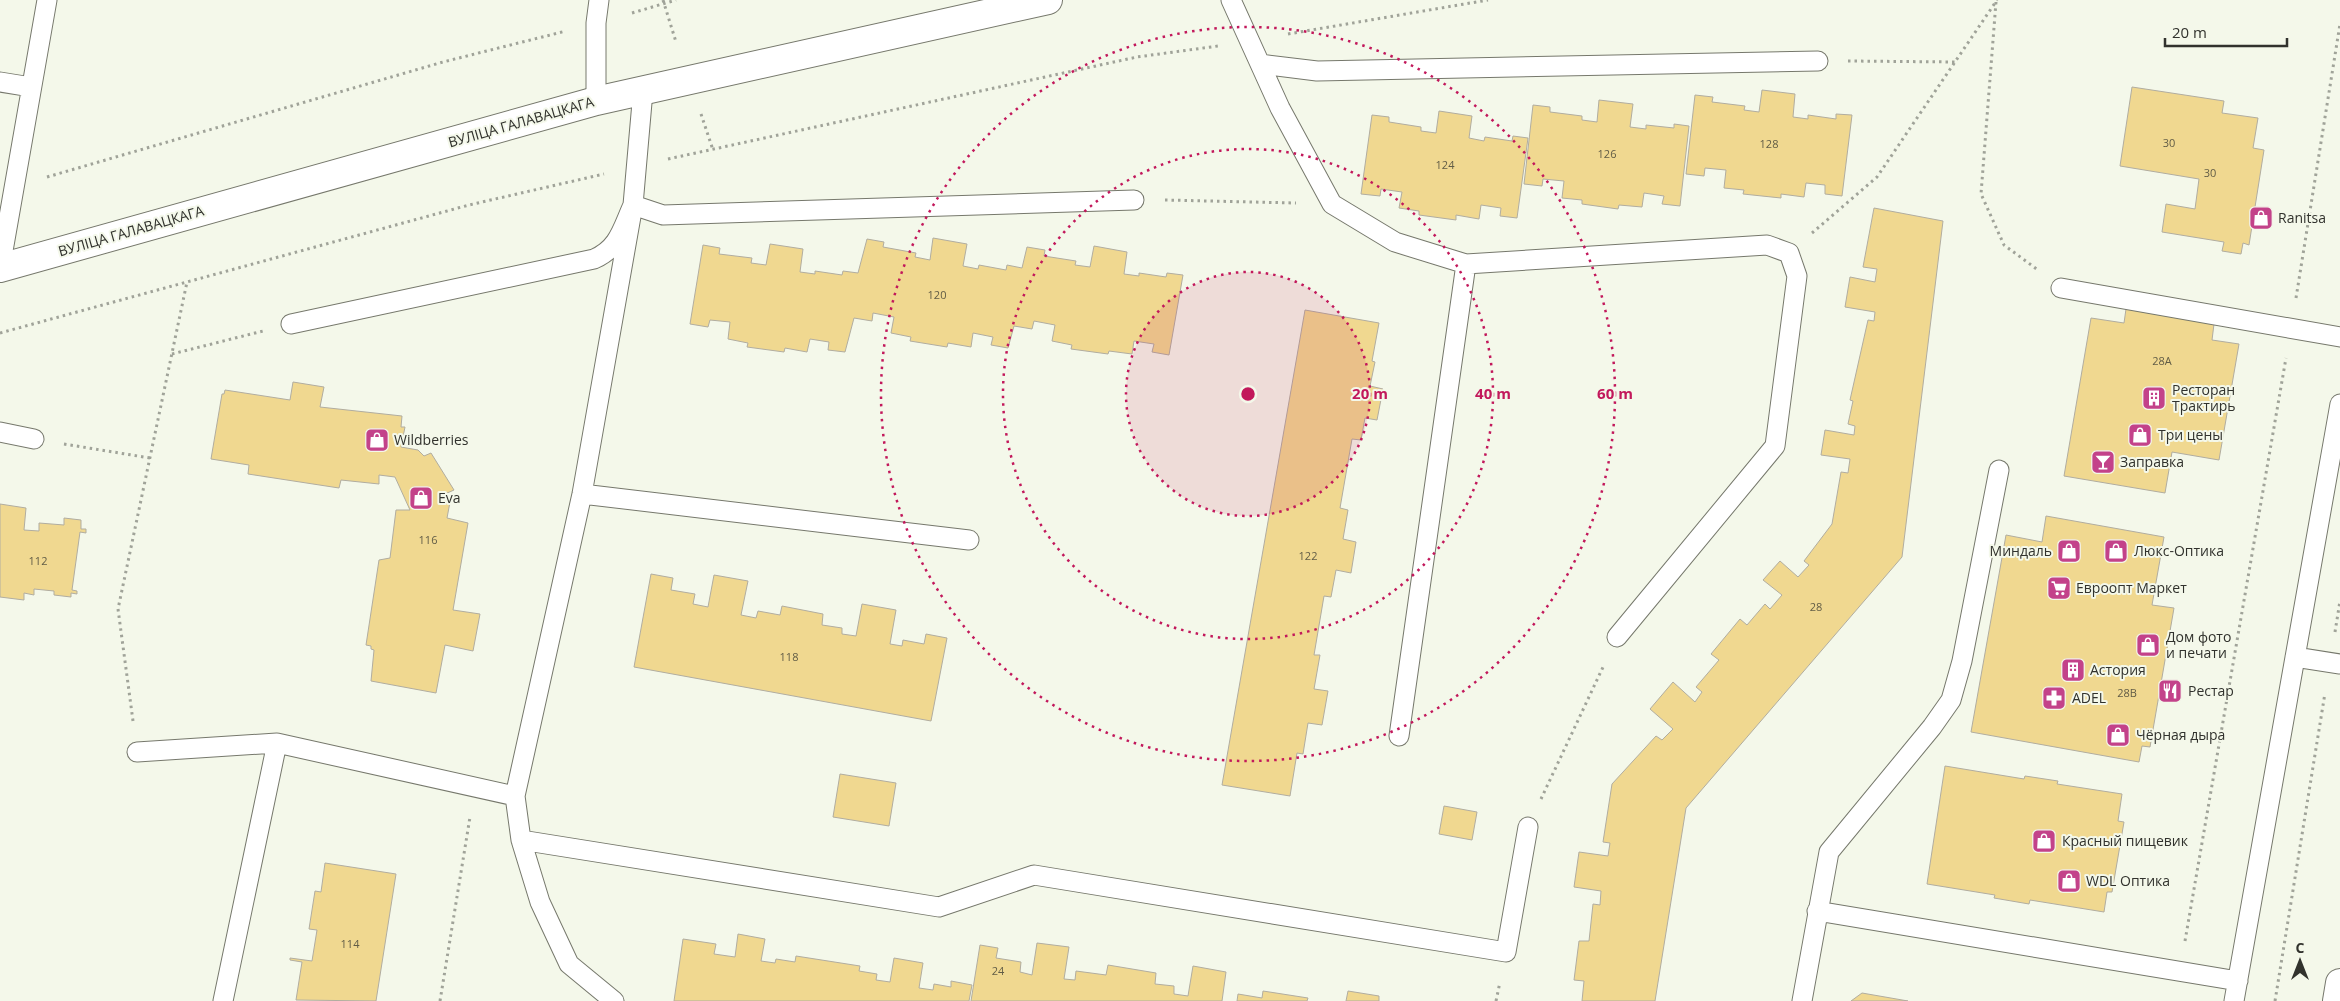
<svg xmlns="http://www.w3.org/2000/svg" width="2340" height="1001" viewBox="0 0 2340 1001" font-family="'Open Sans',sans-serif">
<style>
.building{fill:#f0d890;stroke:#b1ada0}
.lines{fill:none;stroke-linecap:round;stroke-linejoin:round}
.service-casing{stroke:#76786c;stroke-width:21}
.tertiary-casing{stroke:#76786c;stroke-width:30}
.secondary-casing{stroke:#76786c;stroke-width:30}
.path{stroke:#a0a399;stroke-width:3;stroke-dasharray:2.5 4;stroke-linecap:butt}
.service{stroke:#fff;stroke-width:19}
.tertiary{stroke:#fff;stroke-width:28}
.secondary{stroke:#fff;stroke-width:28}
.ring{fill:none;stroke:#c2185b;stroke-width:2.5;stroke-dasharray:2.5 5}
.labels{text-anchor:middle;stroke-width:4;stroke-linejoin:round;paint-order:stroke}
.number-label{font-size:11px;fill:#615c46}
.street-label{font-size:14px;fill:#31322d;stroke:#f4f8ea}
.poi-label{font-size:14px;fill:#31322d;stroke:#f4f8ea;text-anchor:start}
.centre{fill:#c2185b;stroke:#f4f8ea;stroke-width:2.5}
.ring-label{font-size:15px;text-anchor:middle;font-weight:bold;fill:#c2185b;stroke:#f4f8ea;stroke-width:4;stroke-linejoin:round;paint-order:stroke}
</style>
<rect width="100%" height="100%" fill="#f4f8ea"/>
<path class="building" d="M2132,87L2224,101L2222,113L2258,118L2253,148L2264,150L2249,245L2243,243L2241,254L2222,251L2224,242L2162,232L2166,204L2195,209L2199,179L2120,166Z
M1762,90L1795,94L1793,117L1808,119V115L1836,119V114L1852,115L1842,196L1825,194V185L1806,183L1804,197L1781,194V198L1743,194L1744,190L1724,188L1726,170L1705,168L1704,176L1686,174L1695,95L1713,97L1712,102L1745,106L1744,110L1759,112Z
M1599,100L1633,104L1630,127L1646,129V125L1674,128V124L1689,126L1680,206L1662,204L1664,196L1644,193L1642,207L1619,205L1618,209L1582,204V200L1562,198L1564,181L1543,179L1542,186L1524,184L1533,105L1550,107V112L1582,116V120L1597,122Z
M1439,111L1472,116L1469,138L1484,141L1485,137L1512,141L1513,136L1528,138L1517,218L1500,216L1501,208L1481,205L1479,219L1456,215V220L1419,215V211L1399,208L1402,192L1381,189L1380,196L1361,194L1372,115L1389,117V122L1421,127V131L1436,133Z
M1874,208L1943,221L1902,557L1686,808L1655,1001H1582L1584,981L1574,980L1579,941H1589L1593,904L1600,905L1601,891L1574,887L1579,852L1608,856L1610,843L1603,842L1612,784L1656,736L1662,740L1673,729L1650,709L1673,682L1695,702L1702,692L1696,687L1719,660L1711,654L1740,619L1747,625L1765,604L1770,609L1782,595L1763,580L1780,561L1798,577L1809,565L1804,561L1832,524L1841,472L1848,473L1850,459L1821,455L1825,430L1854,435L1855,426L1848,424L1853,401L1850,400L1868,320L1874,321L1875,312L1845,307L1850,277L1875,282L1877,269L1863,267Z
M933,238L967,244L963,266L978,269L979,265L1006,270L1007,265L1022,268L1027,247L1045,250L1044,256L1076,261L1075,265L1090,267L1094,246L1127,252L1124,274L1139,276V273L1166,277L1167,273L1183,275L1169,355L1152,352L1154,344L1134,341L1132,354L1109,351L1108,354L1071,349L1072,345L1052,341L1055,325L1034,321L1032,329L1014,326L1008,348L991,345L993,337L973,333L971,347L948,343L947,347L910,341L911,337L891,333L894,317L873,313L872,321L854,318L845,352L828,350L829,342L810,339L807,352L785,348L784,352L747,347L748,343L728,339L730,322L710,320L708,327L690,324L703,245L720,248L719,254L752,258L751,263L766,265L770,244L803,249L800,272L815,274V271L842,275L843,271L858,273L867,239L884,242L883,247L916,253L915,257L930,260Z
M2126,309L2214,324L2212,340L2239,344L2219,460L2172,452L2165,493L2064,476L2091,318L2124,323Z
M1305,310L1379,323L1372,361L1375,362L1370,386L1383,389L1377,420L1365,418L1361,440L1352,439L1340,508L1348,510L1343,539L1356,542L1351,573L1336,570L1331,597L1324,596L1314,655H1320L1314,689L1328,691L1322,725L1308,723L1303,754L1297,753L1290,796L1222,785Z
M293,382L324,387L320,407L402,416L401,427H405L401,447L418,450L424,456L431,453L454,490L445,494L450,502L447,518L468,523L453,610L480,614L473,651L445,645L436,693L371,681L374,650L371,649V646L366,645L379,560L390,558L396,510H410L395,477L379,475V484L341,480L339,488L248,474L249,465L211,459L222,394H224L225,390L290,400Z
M0,504L26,508L24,530L39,531V523L64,525V518L81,520V529H86V533L80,532L72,590L77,591V594L71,593V597L54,595V591L34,589V595L24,593V600L0,597Z
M2046,516L2164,537L2152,605L2174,608L2150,747L2142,746L2139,762L1971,732L2006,535L2042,542Z
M651,574L673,578L671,590L695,594L693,604L708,607L714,575L748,581L741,615L756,618L758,611L780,615L782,606L823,614L822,625L842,628V634L856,636L862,604L896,610L890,644L902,646L903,640L924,644L926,634L947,638L931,721L634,667Z
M1945,766L2024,779L2025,776L2058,781L2057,784L2122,794L2118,821L2124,822L2112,892H2107L2104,912L2030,900L2029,904L1994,898L1995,895L1927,884Z
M840,774L896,783L889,826L833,817Z
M1444,806L1477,812L1472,840L1439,834Z
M325,863L396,874L376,1001L296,1000L302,962L290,960V958L312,961L317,930L309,929L315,891L321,892Z
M738,934L765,939L761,961L775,963L776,959L795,962L796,956L860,966L859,971L877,974L876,980L890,982L894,958L923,963L919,988L933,990L934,984L951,987V981L972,985L969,1001H674L683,939L716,944L714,954L735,957Z
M1037,943L1069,947L1064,979L1075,980L1076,971L1106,975L1108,965L1156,973L1155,984L1174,986V994L1188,996L1193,966L1226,972L1222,1001H971L980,945L998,948L996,958L1021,962L1020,972L1032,975Z
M1263,991L1308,998L1307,1001H1237L1238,994L1262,998Z
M1348,991L1379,996V1001H1346Z
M1862,993L1908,1001H1851Z"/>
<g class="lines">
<g class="service-casing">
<path id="service" d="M1231,0L1280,108L1332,204L1395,242L1466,264L1767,245L1789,253L1797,276L1775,446L1617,637
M1260,64L1317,71L1818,61
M0,82L31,87
M596,101V23L599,0
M0,268L47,0
M2061,288L2340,337
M291,324L594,259C619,248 622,229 633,205L663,215L1134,200
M0,432L34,439
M582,494L969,540
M2295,657L2340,664
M1399,736L1466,264
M137,752L277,743L515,796
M521,840L939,907L1034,875L1506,952L1528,827
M1817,911L2238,981
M223,1001L277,743
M614,1001L569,964L540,902L521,840L515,796L582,494L633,205L643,91
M1802,1001L1829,852L1932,727L1951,700L1962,661L1999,470
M2234,1001L2340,404"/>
</g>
<g class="tertiary-casing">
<path id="tertiary" d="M0,268L596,101L1048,0"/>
</g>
<g class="secondary-casing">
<path id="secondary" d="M2337,1001L2340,983"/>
</g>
<path class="path" d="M663,0L676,42
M1996,2L1981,194L2004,245L2038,270
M632,13L676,0
M1288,34L1488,0
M1848,61L1955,62
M701,114L713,150
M668,159L1137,57L1218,46
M47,177L443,62L566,31
M1165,200L1296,203
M1812,233L1877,177L1997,0
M2296,298L2340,24
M0,333L469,205L604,174
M172,354L263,331
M64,444L150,458
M2335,632L2340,601
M133,721L118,609L187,282
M1541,799L1604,665
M2185,941L2286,358
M440,1001L470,817
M1496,1001L1500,982
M2275,1001L2325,693"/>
<use href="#service" class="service"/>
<use href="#tertiary" class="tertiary"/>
<use href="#secondary" class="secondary"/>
</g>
<circle cx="1248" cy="394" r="122" fill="#c2185b" fill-opacity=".12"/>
<g class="ring">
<circle cx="1248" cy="394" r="122"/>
<circle cx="1248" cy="394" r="245"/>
<circle cx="1248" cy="394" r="367"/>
</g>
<defs>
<g id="shop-square" transform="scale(1.25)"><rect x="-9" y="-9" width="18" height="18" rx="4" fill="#c3428a" stroke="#f4f8ea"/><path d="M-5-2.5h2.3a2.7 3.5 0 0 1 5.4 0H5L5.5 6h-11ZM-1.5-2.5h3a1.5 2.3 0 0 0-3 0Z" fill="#fff"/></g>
<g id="building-square" transform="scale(1.25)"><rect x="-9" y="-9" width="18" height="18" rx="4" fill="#c3428a" stroke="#f4f8ea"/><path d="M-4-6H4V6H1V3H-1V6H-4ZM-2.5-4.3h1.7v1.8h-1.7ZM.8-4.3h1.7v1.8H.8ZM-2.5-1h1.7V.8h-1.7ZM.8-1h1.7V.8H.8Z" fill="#fff"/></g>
<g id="bar-square" transform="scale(1.25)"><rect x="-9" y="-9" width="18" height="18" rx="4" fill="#c3428a" stroke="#f4f8ea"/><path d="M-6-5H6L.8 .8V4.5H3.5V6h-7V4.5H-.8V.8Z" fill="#fff"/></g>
<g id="supermarket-square" transform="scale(1.25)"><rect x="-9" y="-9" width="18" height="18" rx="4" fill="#c3428a" stroke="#f4f8ea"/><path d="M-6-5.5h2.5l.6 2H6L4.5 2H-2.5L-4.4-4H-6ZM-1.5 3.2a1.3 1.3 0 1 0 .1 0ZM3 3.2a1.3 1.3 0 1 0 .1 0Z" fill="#fff"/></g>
<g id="restaurant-square" transform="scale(1.25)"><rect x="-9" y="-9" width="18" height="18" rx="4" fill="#c3428a" stroke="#f4f8ea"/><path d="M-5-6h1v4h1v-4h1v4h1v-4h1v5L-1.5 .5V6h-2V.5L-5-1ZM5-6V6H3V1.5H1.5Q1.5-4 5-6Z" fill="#fff"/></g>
<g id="pharmacy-square" transform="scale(1.25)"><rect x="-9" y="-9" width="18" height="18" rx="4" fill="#c3428a" stroke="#f4f8ea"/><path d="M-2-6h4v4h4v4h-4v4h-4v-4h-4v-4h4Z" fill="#fff"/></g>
</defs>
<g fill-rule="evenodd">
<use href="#shop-square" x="2261" y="218"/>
<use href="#building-square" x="2154" y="398"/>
<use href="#shop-square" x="2140" y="435"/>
<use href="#shop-square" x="377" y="440"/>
<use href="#bar-square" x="2103" y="462"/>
<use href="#shop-square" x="421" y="498"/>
<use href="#shop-square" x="2069" y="551"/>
<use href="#shop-square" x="2116" y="551"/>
<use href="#supermarket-square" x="2059" y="588"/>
<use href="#shop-square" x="2148" y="645"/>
<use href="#building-square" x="2073" y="670"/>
<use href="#restaurant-square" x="2170" y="691"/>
<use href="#pharmacy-square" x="2054" y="698"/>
<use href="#shop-square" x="2118" y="735"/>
<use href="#shop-square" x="2044" y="841"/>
<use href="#shop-square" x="2069" y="881"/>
</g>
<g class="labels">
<g class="number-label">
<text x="2169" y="147">30</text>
<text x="1769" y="148">128</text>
<text x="1607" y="158">126</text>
<text x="1445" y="169">124</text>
<text x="2210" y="177">30</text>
<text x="937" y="299">120</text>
<text x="2162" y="365">28А</text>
<text x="428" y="544">116</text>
<text x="1308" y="560">122</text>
<text x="38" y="565">112</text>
<text x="1816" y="611">28</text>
<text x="789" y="661">118</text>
<text x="2127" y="697">28В</text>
<text x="350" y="948">114</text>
<text x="998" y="975">24</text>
</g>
<g class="street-label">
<text transform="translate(521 122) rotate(-16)" y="5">ВУЛІЦА ГАЛАВАЦКАГА</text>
<text transform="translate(131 231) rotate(-16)" y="5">ВУЛІЦА ГАЛАВАЦКАГА</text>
</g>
<g class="poi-label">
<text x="2278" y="223">Ranitsa</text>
<text x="2172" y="395">Ресторан<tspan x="2172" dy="16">Трактирь</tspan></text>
<text x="2158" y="440">Три цены</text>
<text x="394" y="445">Wildberries</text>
<text x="2120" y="467">Заправка</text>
<text x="438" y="503">Eva</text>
<text x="2052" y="556" text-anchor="end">Миндаль</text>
<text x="2134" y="556">Люкс-Оптика</text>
<text x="2076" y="593">Евроопт Маркет</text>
<text x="2166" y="642">Дом фото<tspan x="2166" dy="16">и печати</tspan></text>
<text x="2090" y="675">Астория</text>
<text x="2188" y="696">Рестар</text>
<text x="2072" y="703">ADEL</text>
<text x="2136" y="740">Чёрная дыра</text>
<text x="2062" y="846">Красный пищевик</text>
<text x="2086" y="886">WDL Оптика</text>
</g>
</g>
<circle cx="1248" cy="394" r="8" class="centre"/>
<g class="ring-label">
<text x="1370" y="399">20 m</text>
<text x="1493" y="399">40 m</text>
<text x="1615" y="399">60 m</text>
</g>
<g transform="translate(2300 961)" stroke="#f4f8ea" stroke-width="4" paint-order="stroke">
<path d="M0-4L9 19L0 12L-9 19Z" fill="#31322d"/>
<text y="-8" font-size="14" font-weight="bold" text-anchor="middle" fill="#31322d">С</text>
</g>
<path d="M2165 38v8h122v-8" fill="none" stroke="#31322d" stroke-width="2.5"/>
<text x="2172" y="38" font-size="15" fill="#31322d" stroke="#f4f8ea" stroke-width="4" paint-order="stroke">20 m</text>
</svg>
